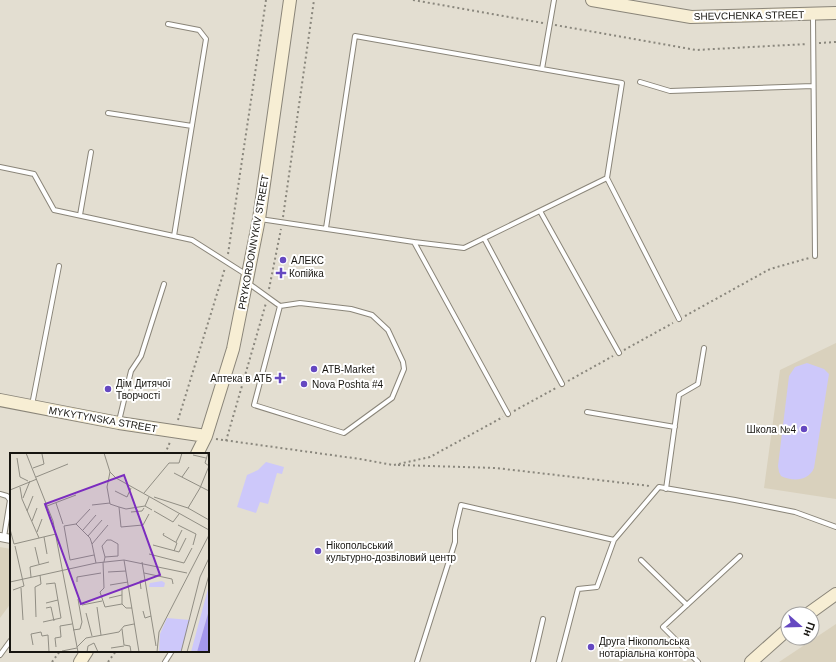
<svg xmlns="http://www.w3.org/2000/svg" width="836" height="662" viewBox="0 0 836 662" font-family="Helvetica,sans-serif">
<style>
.built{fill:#d9d1bd}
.green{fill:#cdc8fa}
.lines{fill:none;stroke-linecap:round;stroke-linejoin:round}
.lane-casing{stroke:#8a8579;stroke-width:6}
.street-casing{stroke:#8a8579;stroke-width:10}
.secondary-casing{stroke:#8a8579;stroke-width:14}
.path{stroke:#8a877d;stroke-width:2;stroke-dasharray:2 3;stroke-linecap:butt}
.lane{stroke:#fff;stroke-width:4}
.street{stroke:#fff;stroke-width:8}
.secondary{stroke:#f7eed4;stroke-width:12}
.poi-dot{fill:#6548c1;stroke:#fff;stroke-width:1.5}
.labels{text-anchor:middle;stroke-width:4;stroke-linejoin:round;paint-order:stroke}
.street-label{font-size:10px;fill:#171510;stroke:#fff}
.poi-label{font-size:10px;fill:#171510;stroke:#fff;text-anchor:start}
.inset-road{fill:none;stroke:#918e84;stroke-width:1}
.view{fill:#7b2cbf;fill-opacity:0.15;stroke:#7b2cbf;stroke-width:2}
.inset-edge{fill:none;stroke:#171510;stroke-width:2}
</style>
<rect width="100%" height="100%" fill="#e3ded1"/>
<path class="built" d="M836,343V499L764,488L780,370Z
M0,547L11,549V603L0,618Z
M836,624V662H779Z"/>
<path class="green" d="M807,363L824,369L829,374L814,468C808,482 792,481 781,476L779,472L778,466L789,376L795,367Z
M266,462L284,467L282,474L277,473L268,504L260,502L256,513L237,507L247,475L258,470Z"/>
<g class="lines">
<g class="lane-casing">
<path id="lane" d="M813,16L815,256
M168,24L199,30L206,39L174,236
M542,69L554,0
M640,82L670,91L813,86
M108,113L192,126
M0,167L34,174L54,210L192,240L247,275
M540,211L619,353
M80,215L91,152
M260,219L414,242L508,414
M326,228L355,36L622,83L607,178
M484,238L562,384
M414,242L464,248L607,178L679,319
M248,283L280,306L254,405L344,433L392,398L404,369L403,362L388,330L372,315L351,309L300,303L280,306
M32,405L59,266
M587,412L675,427
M119,421L131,371L141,356L164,284
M666,489L679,395L698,384L704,348
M0,494L7,496L10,500L4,537
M641,560L687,605
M0,655L11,640
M165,662L172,651
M417,662L455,542V530L461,505L614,540L659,487L735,500L795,512L836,527
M533,662L543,619
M559,662L578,589L597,587L614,540
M698,662L663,627L740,556"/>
</g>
<g class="street-casing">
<path id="street" d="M0,537L11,539"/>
</g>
<g class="secondary-casing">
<path id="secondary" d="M592,0L691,17L836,13
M0,400L119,423L206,436
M197,454L206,436L233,349L259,219L290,0
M808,614L836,594
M80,662L87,651
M751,662L788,629"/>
</g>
<path class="path" d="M413,0L543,23
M555,25L696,50L807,44
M819,43L836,42
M283,217L314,0
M228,254L266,0
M269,289L281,229
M685,316L770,269L809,258
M624,350L673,323
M568,381L613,356
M514,411L556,388
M178,420L225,268
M216,439L360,459L393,465
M226,441L266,303
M165,454L170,442
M394,465L430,457L503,417
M398,465L496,468L650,486
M52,662L60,651
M108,662L116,651"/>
<use href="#lane" class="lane"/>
<use href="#street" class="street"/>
<use href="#secondary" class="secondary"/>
</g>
<g class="poi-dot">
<circle cx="283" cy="260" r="4"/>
<path d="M279 267h4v4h4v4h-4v4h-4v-4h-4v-4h4z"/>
<circle cx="314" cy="369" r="4"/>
<path d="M278 372h4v4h4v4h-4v4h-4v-4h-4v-4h4z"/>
<circle cx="304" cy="384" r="4"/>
<circle cx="108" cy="389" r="4"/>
<circle cx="804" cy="429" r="4"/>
<circle cx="318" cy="551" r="4"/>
<circle cx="591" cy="647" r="4"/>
</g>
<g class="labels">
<g class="street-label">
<text transform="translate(749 15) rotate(-1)" y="4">SHEVCHENKA STREET</text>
<text transform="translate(253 242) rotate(-80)" y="4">PRYKORDONNYKIV STREET</text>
<text transform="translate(103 419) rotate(10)" y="4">MYKYTYNSKA STREET</text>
</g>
<g class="poi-label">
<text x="291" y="264">АЛЕКС</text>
<text x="289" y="277">Копійка</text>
<text x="322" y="373">ATB-Market</text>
<text x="272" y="382" text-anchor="end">Аптека в АТБ</text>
<text x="116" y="387">Дім Дитячої<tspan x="116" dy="12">Творчості</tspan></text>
<text x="312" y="388">Nova Poshta #4</text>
<text x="796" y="433" text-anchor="end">Школа №4</text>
<text x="326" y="549">Нікопольський<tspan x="326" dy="12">культурно-дозвіловий центр</tspan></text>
<text x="599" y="645">Друга Нікопольська<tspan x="599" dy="12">нотаріальна контора</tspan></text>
</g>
</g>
<g transform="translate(10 453)">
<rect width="199" height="199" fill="#e3ded1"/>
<path d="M152,128L155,130L154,134H139L140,130ZM199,132V157L187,199H181ZM157,165L180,167L171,199H149L150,181Z" fill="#cdc8fa"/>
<path d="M199,157V199H187Z" fill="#a498ed"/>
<path class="inset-road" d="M16,0L43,68L68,199M94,0L100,19L106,25L199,77M183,2L196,5M7,5L10,24L18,28M23,15L34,11L32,1M100,19L97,34L100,51L109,54L111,74L133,72L139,61M164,20L199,38M26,24L58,11M172,24L179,14M10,34L12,46L29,85M0,37L27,26M105,38L117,44L121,35M134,40L159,10H169L172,0M139,44L135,53L142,57M144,44L178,55L199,67M13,45L20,28M46,50L53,71M82,52L100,50M37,53L66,42M109,54L116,56L135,53M178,55L190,35L199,13L195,10L198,0M80,56L66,71L80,85L82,91M17,58L23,43M144,58L163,69L169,61M121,59L132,58L134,55M22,68L27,55M66,71L54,73L60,107L84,102M168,72L186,81L183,92M0,76L4,91L46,81M73,77L86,62M27,79L32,66M154,80L153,82L167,90L164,98M78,83L92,67M34,84L37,101M166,89L172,77M143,92L169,99L176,85M25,94L29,111M139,101L174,110L182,95M114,107L129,199M93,109L94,135L90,139L95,154L112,151L116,155H122M94,109L95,104L108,103V91L101,87H97L92,93L95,104M132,109L146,193M86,110L82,91L98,72M98,119L116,118M134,120L162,126L163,131M21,124L20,114L39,109M0,129L86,110L114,107L177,120M67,129V124L91,120M100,132L118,129M11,135L13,167M131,136L130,128L135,127M3,137L14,133L5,93M112,137V151M99,145L112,142M36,150L48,147M72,152L92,148M87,154L91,182M36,155L41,154L44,168M133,158L135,165L141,163M76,160L82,183M26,164L25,134L31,131L30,122M33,169L51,165L45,130L36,131M112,176L114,192L120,193L121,199M63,177L70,176L72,169L68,146M23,192L21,181L31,179L32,183L38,182L39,199M46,194L45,185L51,184L50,173L62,171M67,194L76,185L109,179L114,173L124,171M101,195L114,193M52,198L67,195M77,199L78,193L84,190L88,199M147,199L149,179L199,82M171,199L190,124L199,105M177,199L199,122"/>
<path class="view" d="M114,22L150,122L71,151L35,51Z"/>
<rect width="199" height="199" class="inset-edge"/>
</g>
<g transform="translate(800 626) rotate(110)"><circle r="19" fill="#ffffff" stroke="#a2a19f"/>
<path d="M0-3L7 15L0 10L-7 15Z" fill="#6548c1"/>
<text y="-6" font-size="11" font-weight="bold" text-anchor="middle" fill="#171510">Пн</text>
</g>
</svg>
